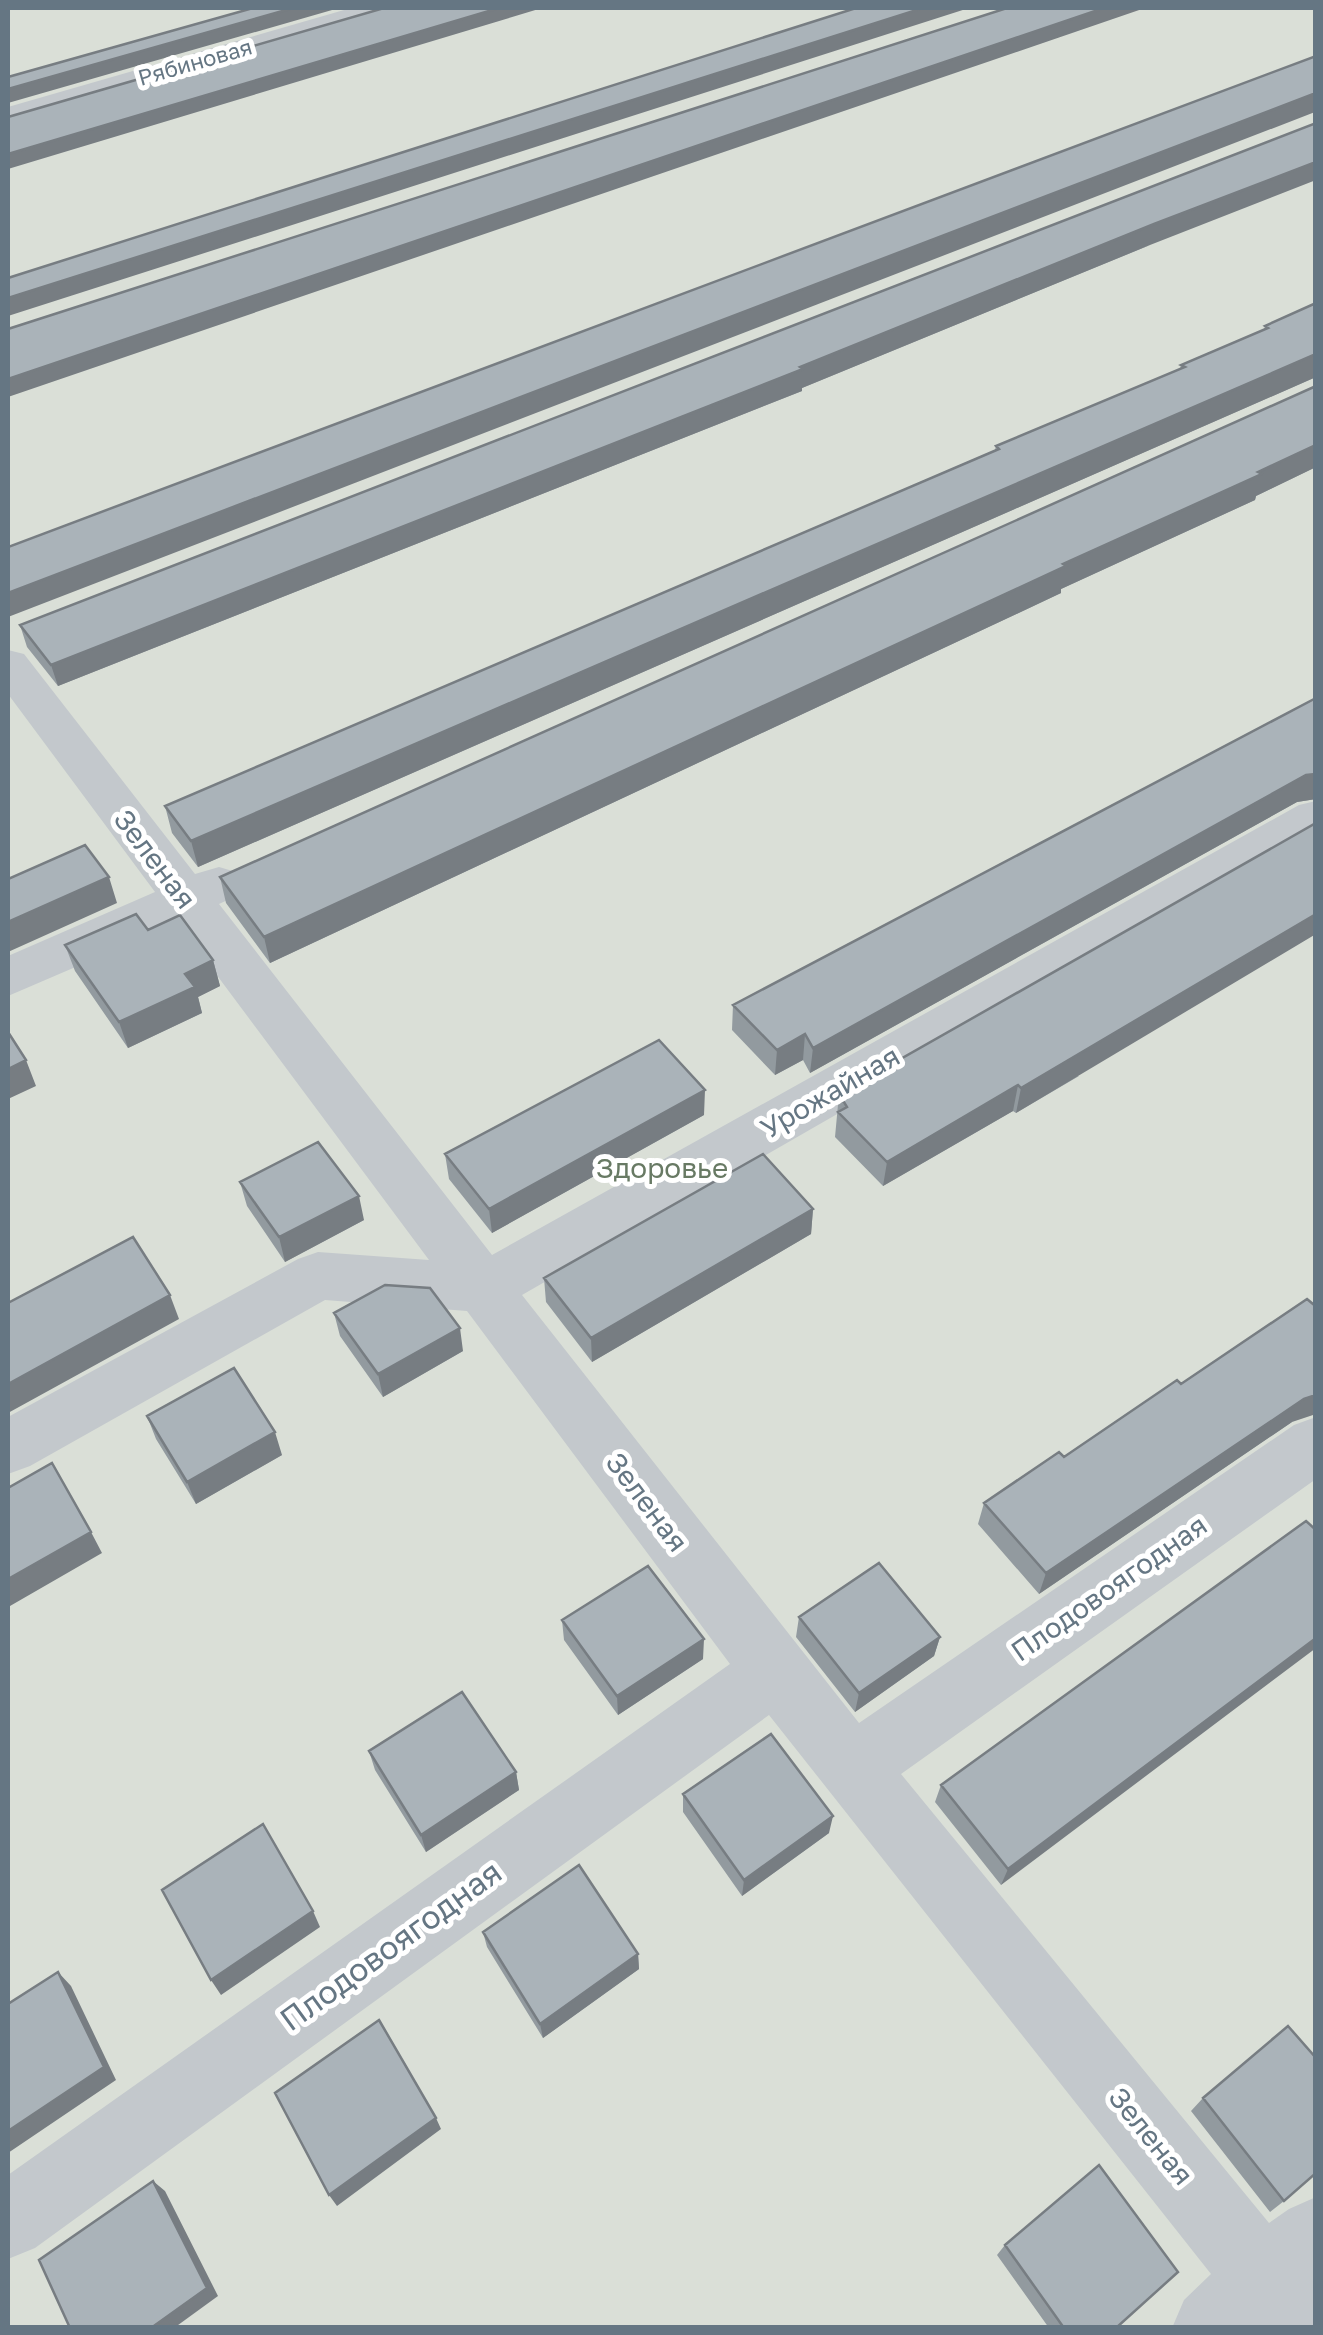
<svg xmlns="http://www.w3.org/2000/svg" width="1323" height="2335" viewBox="0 0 1323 2335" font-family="'Golos Text',sans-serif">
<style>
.green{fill:#dadfd7}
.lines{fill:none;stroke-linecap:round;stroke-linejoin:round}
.street{fill:#c3c8cc;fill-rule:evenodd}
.wall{fill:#929a9f}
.shaded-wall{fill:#777d82}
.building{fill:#aab3b9;stroke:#777d82;stroke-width:2.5}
.labels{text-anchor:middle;stroke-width:10;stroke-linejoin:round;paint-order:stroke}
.far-street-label{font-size:22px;fill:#657683;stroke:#fff}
.street-label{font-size:28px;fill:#657683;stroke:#fff}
.park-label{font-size:28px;fill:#687a64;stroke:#fff}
.near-street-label{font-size:32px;fill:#657683;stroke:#fff}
</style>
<rect width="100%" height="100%" fill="#fafaf8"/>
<path class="green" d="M8,8H1315V2327H8Z"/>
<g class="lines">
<path class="street" d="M351,8H397L393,14L8,127V107Z
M8,650L24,654L195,874L219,867L236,872L243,884L236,896L219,904L492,1255L1299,805L1316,801V839L522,1295L859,1723L1294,1425L1316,1417V1479L901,1774L1269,2223L1289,2209L1316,2197V2328H1172L1184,2300L1211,2274L769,1715L35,2248L8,2259V2175L730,1664L467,1311L325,1300L30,1466L8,1474V1417L298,1259L318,1252L429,1260L178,923L8,996V956L155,892L8,694Z"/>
</g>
<path class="wall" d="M1150,245L802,388V391L58,686L27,647L20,625Z
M1316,303V377L198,867L172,833L165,806L995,450L996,446L1180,369L1181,365L1264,330L1265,326Z
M1316,386V467L1256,496L1255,500L1061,589V593L1010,617L270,963L226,903L220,877Z
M1316,698V799L1297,802L810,1073L803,1060L775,1075L732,1030L733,1005Z
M148,930L213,960L220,986L198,997L202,1013L128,1048L75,971L65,945Z
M1079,1076L1016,1113L1013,1111L883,1186L835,1137L839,1094Z
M704,1115L492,1233L449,1179L445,1154Z
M240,1182L364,1220L285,1262L247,1206Z
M813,1209L811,1234L592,1362L546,1302L544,1278Z
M334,1313L463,1351L383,1397L340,1336Z
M1181,1384L1292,1422L1039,1594L978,1524L984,1503L1064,1457Z
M147,1416L282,1455L196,1504L156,1439Z
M1306,1521L1001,1885L935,1802L941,1785Z
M799,1617L940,1637L934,1656L855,1712L796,1637Z
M562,1620L703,1659L618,1715L564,1640Z
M369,1751L516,1772L519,1790L426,1852L375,1770Z
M683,1794L829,1833L742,1896L683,1812Z
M483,1932L638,1954L639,1969L543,2038L487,1947Z
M1203,2098L1284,2201L1270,2212L1191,2111Z
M1005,2245L1116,2328H1049L997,2255Z"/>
<path class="shaded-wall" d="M293,8H339L8,103V89Z
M499,8H542L8,169V154Z
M923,8H969L8,316V298Z
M1104,8H1145L8,397V379Z
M1316,93L1315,112L8,617V593Z
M1316,162V180L1150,245L802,388V391L58,686L51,665L800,367L1154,224Z
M1316,354V377L198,867L191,841Z
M1316,445V467L1256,496L1255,500L1061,589V593L1010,617L270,963L264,937Z
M1316,774V799L1297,802L810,1073L813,1048L1306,775Z
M109,877L117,903L8,952V922Z
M1316,914V934L1016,1113L1021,1088Z
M213,960L220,986L198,997L202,1013L128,1048L119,1022L185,974Z
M805,1034L803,1060L775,1075L777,1050Z
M26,1060L36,1086L8,1099V1069Z
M1018,1085L1013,1111L883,1186L887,1162Z
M705,1090L704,1115L492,1233L489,1209Z
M359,1196L364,1220L285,1262L279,1237Z
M813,1209L811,1234L592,1362L591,1338Z
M170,1295L179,1319L8,1413V1384Z
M460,1328L463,1351L383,1397L378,1374Z
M1316,1395V1414L1292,1422L1039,1594L1046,1573L1304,1399Z
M275,1432L282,1455L196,1504L187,1482Z
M91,1532L102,1553L10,1606L8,1603V1579Z
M940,1637L934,1656L855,1712L859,1693Z
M1316,1638V1648L1001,1885L1008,1869Z
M704,1639L703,1659L618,1715L617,1696Z
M516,1772L519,1790L426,1852L421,1835Z
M833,1816L829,1833L742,1896L744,1880Z
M313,1911L320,1927L221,1995L211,1980Z
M638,1954L639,1969L543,2038L540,2024Z
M58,1972L71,1986L116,2080L8,2153V2131Z
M436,2118L441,2129L337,2206L329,2195Z
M153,2181L165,2191L218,2296L174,2328H151Z"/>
<path class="building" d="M253,8H293L8,89V77Z
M384,8H499L8,154V117Z
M856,8H923L8,298V278Z
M1007,8H1104L8,379V329Z
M1316,56V93L8,593V547Z
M1316,123V162L1154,224L800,367L803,369L51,665L20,625Z
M1316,303V354L191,841L165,806L999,449L996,446L1185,367L1181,365L1268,328L1265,326Z
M1316,386V445L1258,472L1262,474L1063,564L1066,566L264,937L220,877Z
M1316,698V774L1306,775L813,1048L805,1034L777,1050L733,1005Z
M1316,823V914L1021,1088L1018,1085L887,1162L838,1112L847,1107L839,1094Z
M85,845L109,877L8,922V879Z
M136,914L148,930L180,915L213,960L185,974L195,987L119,1022L65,945Z
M8,1032L26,1060L8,1069Z
M659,1040L705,1090L489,1209L445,1154Z
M318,1142L359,1196L279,1237L240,1182Z
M763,1154L813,1209L591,1338L544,1278Z
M133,1237L170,1295L8,1384V1303Z
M385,1285L430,1288L460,1328L378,1374L334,1313Z
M1307,1299L1313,1304L1316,1303V1395L1304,1399L1046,1573L984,1503L1059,1452L1064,1457L1177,1380L1181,1384Z
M234,1368L275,1432L187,1482L147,1416Z
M52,1463L91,1532L8,1579V1488Z
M1306,1521L1316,1530V1638L1008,1869L941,1785Z
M879,1563L940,1637L859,1693L799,1617Z
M648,1566L704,1639L617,1696L562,1620Z
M462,1692L516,1772L421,1835L369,1751Z
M771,1734L833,1816L744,1880L683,1794Z
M263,1824L313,1911L211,1980L162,1890Z
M579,1865L638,1954L540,2024L483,1932Z
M58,1972L104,2067L8,2131V2004Z
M379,2020L436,2118L329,2195L275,2093Z
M1288,2026L1316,2058V2173L1284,2201L1203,2098Z
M1099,2165L1178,2272L1116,2328H1064L1005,2245Z
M153,2181L207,2288L151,2328H70L39,2260Z"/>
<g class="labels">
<g class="far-street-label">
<text transform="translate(195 62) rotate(-16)" y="8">Рябиновая</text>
</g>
<g class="street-label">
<text transform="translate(155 859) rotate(53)" y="10">Зеленая</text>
<text transform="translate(830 1092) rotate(-30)" y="10">Урожайная</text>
<text transform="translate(647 1502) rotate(53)" y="10">Зеленая</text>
<text transform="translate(1109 1588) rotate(-35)" y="10">Плодовоягодная</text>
<text transform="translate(1151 2136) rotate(51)" y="10">Зеленая</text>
</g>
<g class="park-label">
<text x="662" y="1178">Здоровье</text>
</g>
<g class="near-street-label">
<text transform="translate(391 1946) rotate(-36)" y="11">Плодовоягодная</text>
</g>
</g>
<rect width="1323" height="2335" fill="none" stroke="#657683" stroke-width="20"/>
</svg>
